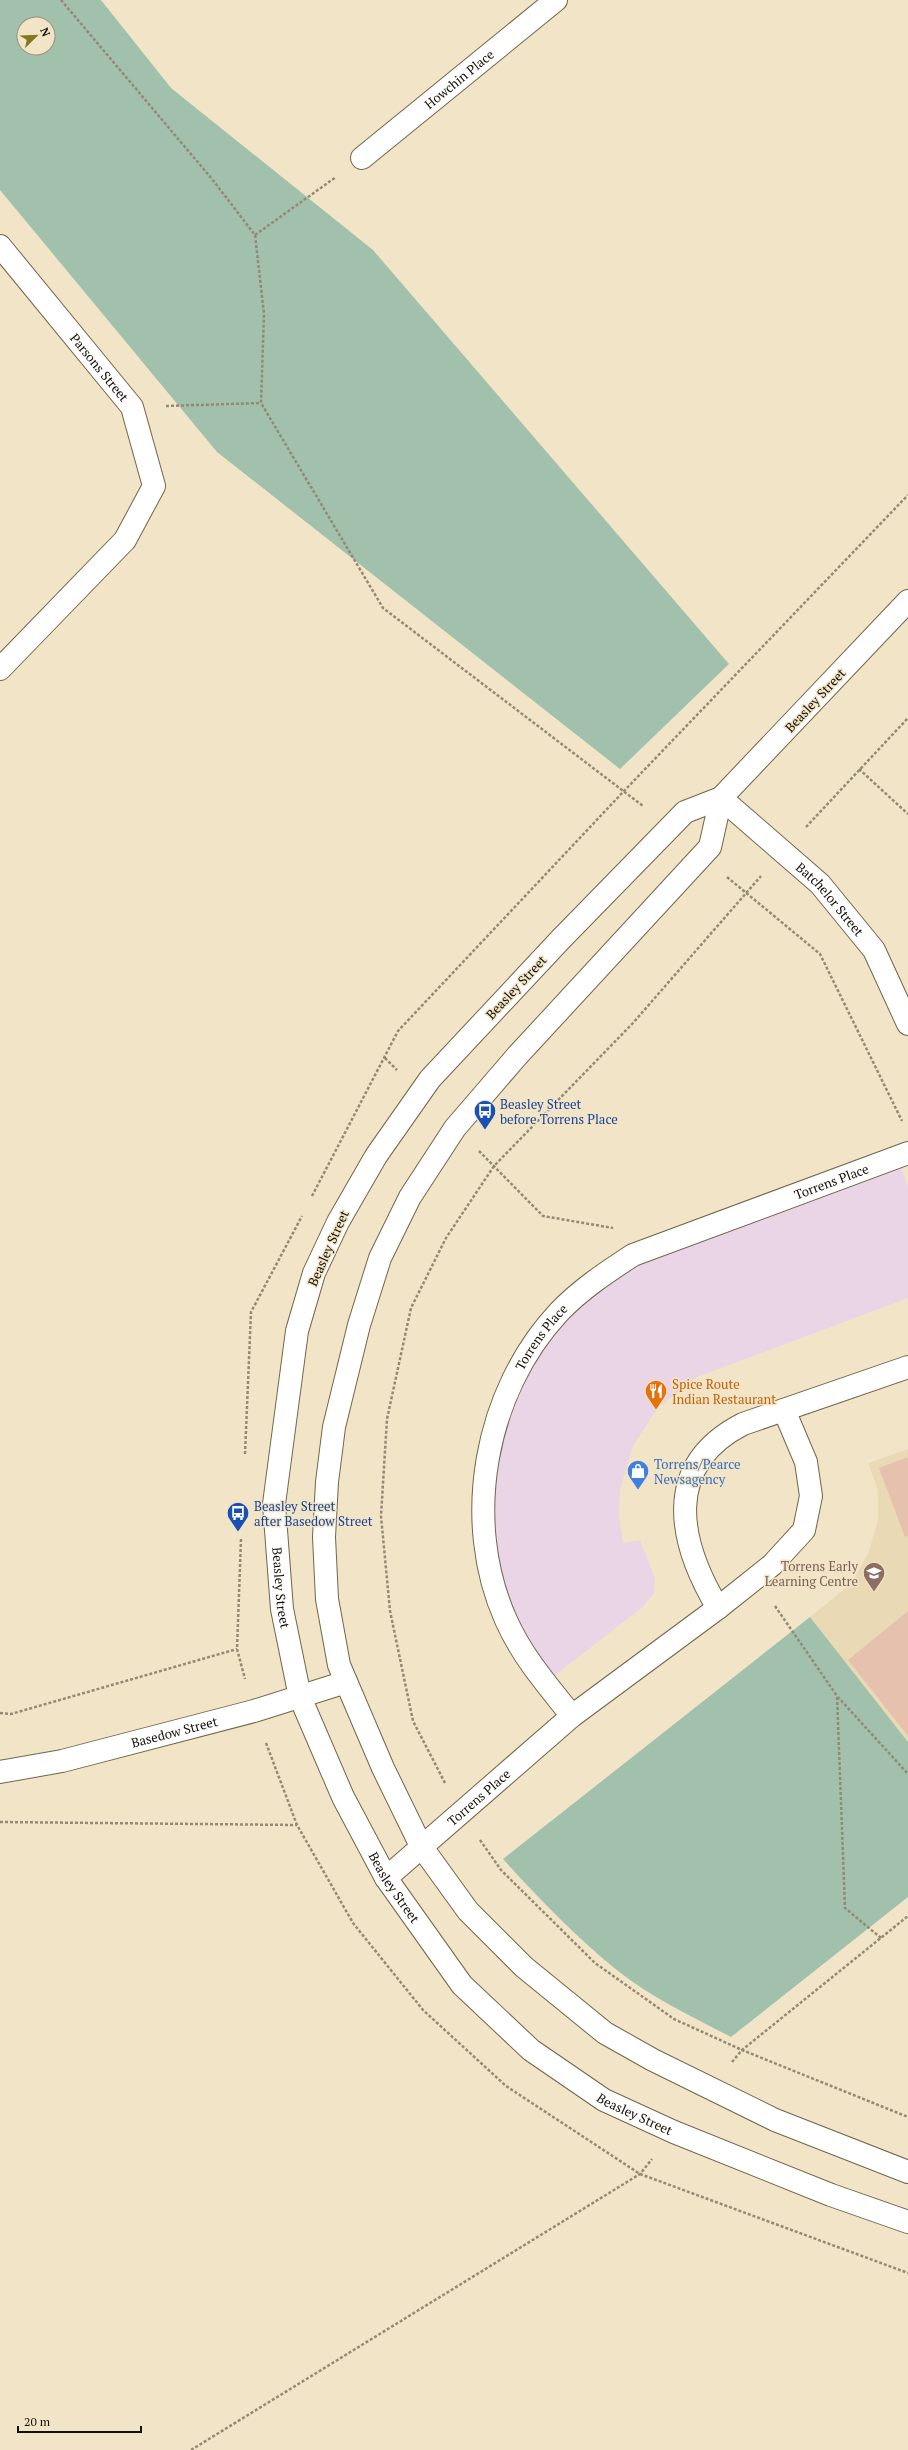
<svg xmlns="http://www.w3.org/2000/svg" width="908" height="2450" viewBox="0 0 908 2450" font-family="'PT Serif',serif">
<style>
.commercial{fill:#e9d5e5}
.built{fill:#ead9b5}
.green{fill:#a1c1ad;fill-rule:evenodd}
.building{fill:#e6c1ae}
.lines{fill:none;stroke-linecap:round;stroke-linejoin:round}
.street-casing{stroke:#71654b;stroke-width:24}
.secondary-casing{stroke:#71654b;stroke-width:24}
.path{stroke:#938a74;stroke-width:2.5;stroke-dasharray:3 2;stroke-linecap:butt}
.street{stroke:#fff;stroke-width:22}
.secondary{stroke:#fff;stroke-width:22}
.labels{text-anchor:middle;stroke-width:3;stroke-linejoin:round;paint-order:stroke}
.street-label{font-size:13px;fill:#151006;stroke:#f2e5c7}
.transit-label{font-size:13px;fill:#164399;stroke:#f2e5c7;text-anchor:start}
.food-label{font-size:13px;fill:#c56008;stroke:#f2e5c7;text-anchor:start}
.shop-label{font-size:13px;fill:#366cbe;stroke:#f2e5c7;text-anchor:start}
.education-label{font-size:13px;fill:#785e54;stroke:#f2e5c7;text-anchor:end}
</style>
<rect width="100%" height="100%" fill="#f2e5c7"/>
<path class="commercial" d="M901,1166L908,1187V1298L697,1377L657,1409L633,1446L620,1490L619,1515L623,1543L640,1540L655,1578L654,1593L643,1607L550,1679L519,1633L500,1581L490,1521L495,1462L510,1407L534,1361L560,1324L593,1294L631,1268L675,1249Z"/>
<path class="built" d="M908,1449V1742L810,1617L852,1583L869,1551L878,1520V1490L868,1463Z"/>
<path class="green" d="M0,0H101L171,88L373,250L729,664L620,769L217,452L0,190ZM24,24H48V48H24Z
M810,1617L908,1742V1897L731,2037C693,2017 652,1998 618,1971C576,1937 539,1899 503,1859Z"/>
<path class="building" d="M908,1457V1536L905,1537L879,1468Z
M908,1611V1736L848,1660Z"/>
<g class="lines">
<g class="street-casing">
<g id="street">
<path id="s1" d="M362,158L556,0"/>
<path id="s2" d="M0,246L132,407L154,486L125,540L0,669"/>
<path id="s3" d="M721,798L820,884L874,950L908,1024"/>
<path d="M718,1608C679,1543 661,1466 743,1424L908,1367"/>
<path id="s4" d="M572,1716C547,1685 522,1656 506,1620C461,1520 485,1391 559,1312C581,1289 607,1272 633,1255L908,1153"/>
<path id="s5" d="M0,1772L62,1761L254,1711L346,1682"/>
<path id="s6" d="M386,1878L572,1716L718,1608L772,1565L804,1530L811,1496L806,1462L784,1410"/>
</g>
</g>
<g class="secondary-casing">
<g id="secondary">
<path id="s7" d="M908,601L721,798L685,812L561,939L430,1079L376,1156L338,1222L314,1273L297,1331L274,1504L282,1609L300,1697L343,1797L386,1878L462,1985L531,2050L604,2100L674,2132L831,2195L908,2222"/>
<path d="M721,798L710,847L517,1056L468,1113L455,1128L410,1197L380,1258L359,1325L334,1427L327,1482L324,1537L327,1599L339,1665L383,1768L421,1846L468,1911L524,1967L605,2033L653,2060L775,2120L908,2172"/>
</g>
</g>
<path class="path" d="M61,0L212,179L255,235L264,314L261,403L383,608L643,806
M255,235L336,177
M166,406L261,403
M859,769L908,814
M806,827L908,718
M727,877L820,954L902,1121
M385,1058L397,1070
M479,1151L543,1216L613,1228
M312,1196L398,1031L624,791L908,495
M245,1454L251,1312L302,1216
M241,1539L237,1649L245,1679
M775,1606L837,1696
M0,1713L11,1714L237,1649
M266,1743L297,1825L353,1923L423,2010L506,2086L640,2174L908,2273
M445,1783L413,1721L390,1611L381,1516L387,1419L411,1308L446,1238L494,1166L633,1023L761,876
M0,1822L297,1825
M480,1840L501,1870L595,1963L674,2019L742,2050L908,2117
M881,1938L845,1908L837,1696L908,1774
M732,2062L742,2050L908,1916
M191,2450L640,2174L652,2159"/>
<use href="#street" class="street"/>
<use href="#secondary" class="secondary"/>
</g>
<defs>
<g id="bus-pin" transform="scale(1.15)"><path d="M0 17L-7.5 6A9.5 9.5 0 1 1 7.5 6Z" fill="#1a4fb4" stroke="#f2e5c7"/><path d="M-5-6H5V4H4V6H2V4H-2V6H-4V4H-5ZM-3.5-4V0h7V-4ZM-3.5 1.2v1.5H-2V1.2ZM2 1.2v1.5H3.5V1.2Z" fill="#fff"/></g>
<g id="restaurant-pin" transform="scale(1.15)"><path d="M0 17L-7.5 6A9.5 9.5 0 1 1 7.5 6Z" fill="#e8710a" stroke="#f2e5c7"/><path d="M-5-6h1v4h1v-4h1v4h1v-4h1v5L-1.5 .5V6h-2V.5L-5-1ZM5-6V6H3V1.5H1.5Q1.5-4 5-6Z" fill="#fff"/></g>
<g id="shop-pin" transform="scale(1.15)"><path d="M0 17L-7.5 6A9.5 9.5 0 1 1 7.5 6Z" fill="#3f7fe0" stroke="#f2e5c7"/><path d="M-5-2.5h2.3a2.7 3.5 0 0 1 5.4 0H5L5.5 6h-11ZM-1.5-2.5h3a1.5 2.3 0 0 0-3 0Z" fill="#fff"/></g>
<g id="school-pin" transform="scale(1.15)"><path d="M0 17L-7.5 6A9.5 9.5 0 1 1 7.5 6Z" fill="#8d6e63" stroke="#f2e5c7"/><path d="M0-5L7-2L0 1L-7-2ZM-4 1L0 2.5L4 1V4Q0 6-4 4Z" fill="#fff"/></g>
</defs>
<g fill-rule="evenodd">
<use href="#bus-pin" x="485" y="1111"/>
<use href="#restaurant-pin" x="656" y="1391"/>
<use href="#shop-pin" x="638" y="1471"/>
<use href="#bus-pin" x="238" y="1513"/>
<use href="#school-pin" x="874" y="1573"/>
</g>
<g class="labels">
<g class="street-label">
<text dy="5" stroke="none"><textPath href="#s1" startOffset="125">Howchin Place</textPath></text>
<text dy="5" stroke="none"><textPath href="#s2" startOffset="157">Parsons Street</textPath></text>
<text transform="translate(815 700) rotate(-47)" y="5">Beasley Street</text>
<text dy="5" stroke="none"><textPath href="#s3" startOffset="149">Batchelor Street</textPath></text>
<text transform="translate(516 987) rotate(-47)" y="5">Beasley Street</text>
<text dy="5" stroke="none"><textPath href="#s4" startOffset="752">Torrens Place</textPath></text>
<text transform="translate(328 1248) rotate(-66)" y="5">Beasley Street</text>
<text dy="5" stroke="none"><textPath href="#s4" startOffset="416">Torrens Place</textPath></text>
<text dy="5" stroke="none"><textPath href="#s7" startOffset="1225">Beasley Street</textPath></text>
<text dy="5" stroke="none"><textPath href="#s5" startOffset="179">Basedow Street</textPath></text>
<text dy="5" stroke="none"><textPath href="#s6" startOffset="123">Torrens Place</textPath></text>
<text dy="5" stroke="none"><textPath href="#s7" startOffset="1549">Beasley Street</textPath></text>
<text dy="5" stroke="none"><textPath href="#s7" startOffset="1885">Beasley Street</textPath></text>
</g>
<g class="transit-label">
<text x="500" y="1109">Beasley Street<tspan x="500" dy="15">before Torrens Place</tspan></text>
<text x="254" y="1511">Beasley Street<tspan x="254" dy="15">after Basedow Street</tspan></text>
</g>
<g class="food-label">
<text x="672" y="1389">Spice Route<tspan x="672" dy="15">Indian Restaurant</tspan></text>
</g>
<g class="shop-label">
<text x="654" y="1469">Torrens/Pearce<tspan x="654" dy="15">Newsagency</tspan></text>
</g>
<g class="education-label">
<text x="858" y="1571">Torrens Early<tspan x="858" dy="15">Learning Centre</tspan></text>
</g>
</g>
<g transform="translate(36 36) rotate(67)"><circle r="19" fill="#f2e5c7" stroke="#9a907a"/>
<path d="M0-3L7 15L0 10L-7 15Z" fill="#84781c"/>
<text y="-6" font-size="11" font-weight="bold" text-anchor="middle" fill="#151006">N</text>
</g>
<path d="M18 2426v6h123v-6" fill="none" stroke="#151006" stroke-width="2"/>
<text x="24" y="2426" font-size="12" fill="#151006" stroke="#f2e5c7" stroke-width="3" paint-order="stroke">20 m</text>
</svg>
